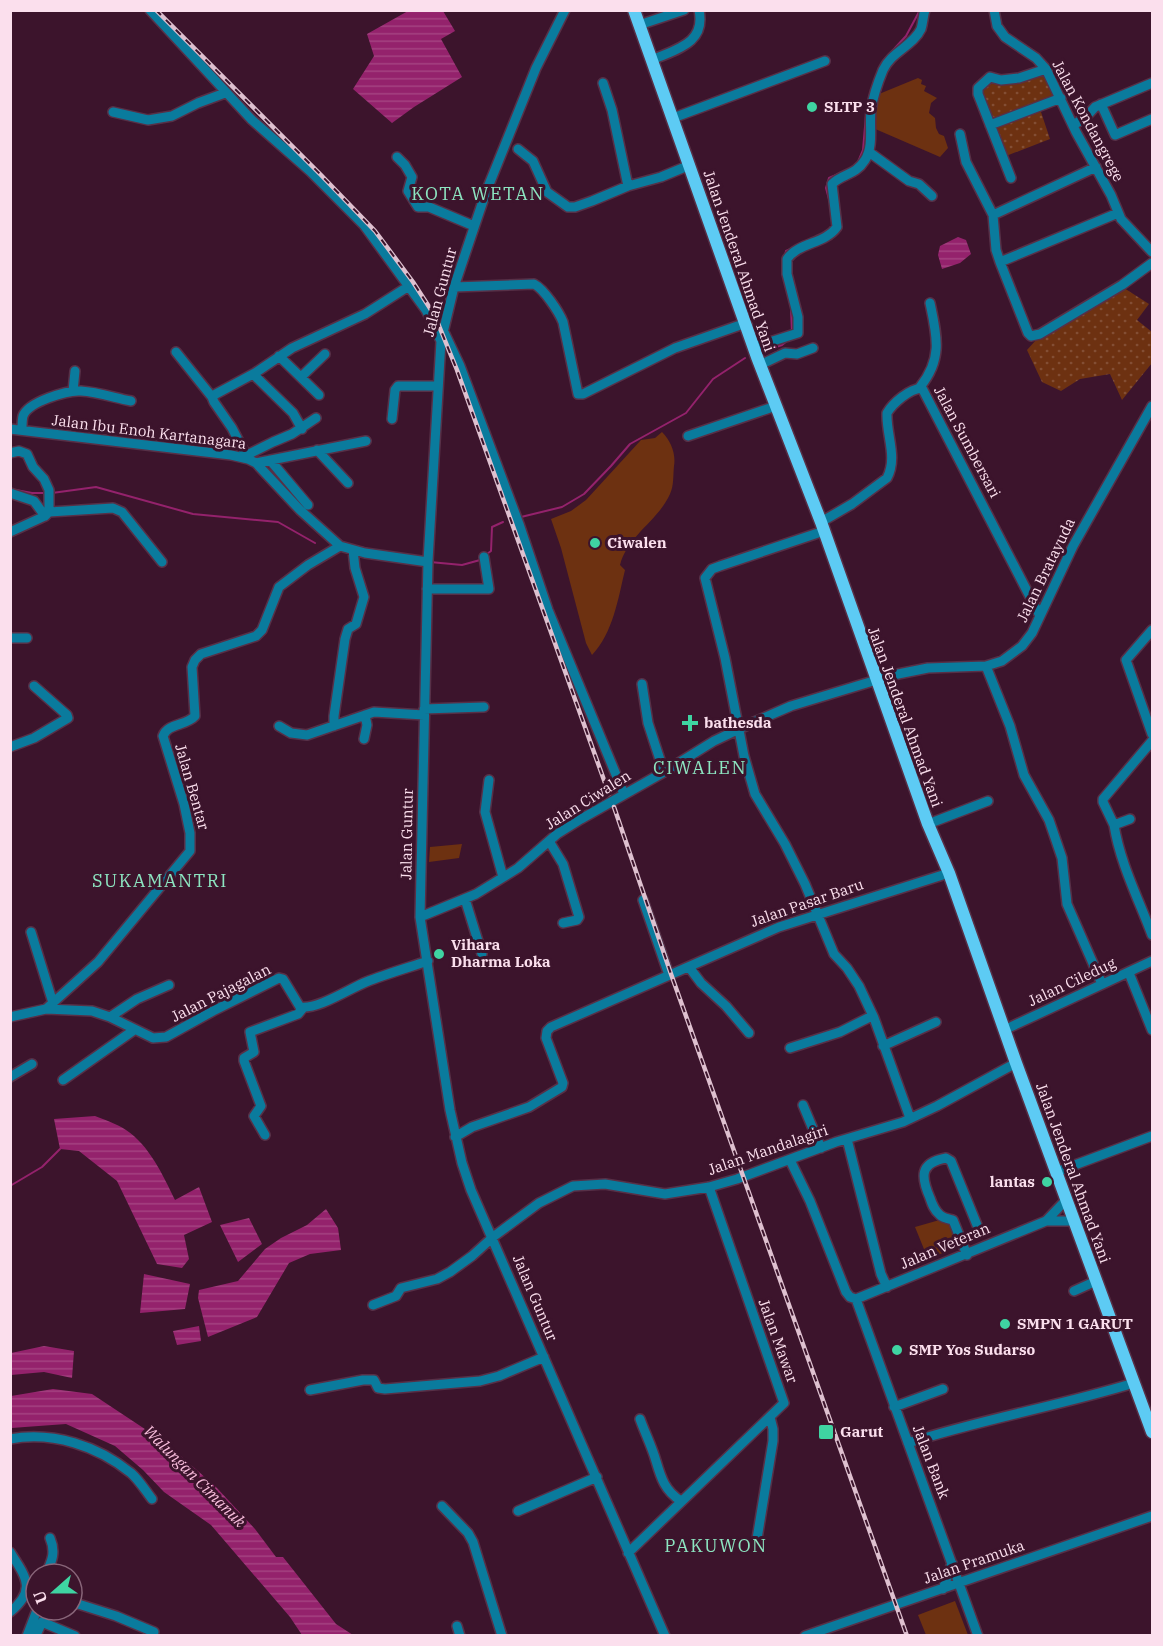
<svg xmlns="http://www.w3.org/2000/svg" width="1163" height="1646" viewBox="0 0 1163 1646" font-family="'IBM Plex Serif',serif">
<style>
.grass{fill:url(#grass-dots)}
.green{fill:#6d3111}
.water{fill:url(#water-rules)}
.lines{fill:none;stroke-linecap:round;stroke-linejoin:round}
.stream{stroke:#94226c;stroke-width:2}
.minor-casing{stroke:#573047;stroke-width:12}
.major-casing{stroke:#573047;stroke-width:15}
.minor{stroke:#0a7b9d;stroke-width:9}
.major{stroke:#5dcbf4;stroke-width:12}
.rail-casing{stroke:#dec0cf;stroke-width:4.5}
.rail{stroke:#3c142c;stroke-width:2;stroke-dasharray:7;stroke-linecap:butt}
.poi-dot{fill:#3fd4a2;stroke:#3c142c;stroke-width:2}
.labels{text-anchor:middle;stroke-width:6;stroke-linejoin:round;paint-order:stroke}
.poi-label{font-size:15px;font-weight:bold;fill:#fbdfed;stroke:#3c142c;text-anchor:start}
.street-label{font-size:15px;fill:#fbdfed;stroke:#3c142c}
.water-label{font-size:16px;font-style:italic;fill:#f8bddc;stroke:#3c142c}
.quarter-label{font-size:18px;letter-spacing:1.5px;fill:#8de5c1;stroke:#3c142c}
</style>
<defs>
<pattern id="grass-dots" width="8" height="8" patternUnits="userSpaceOnUse" patternTransform="scale(1.5)"><rect width="8" height="8" fill="#6d3111"/><path d="M2 2h.1M6 6h.1" fill="none" stroke="#834e34" stroke-width="1.8" stroke-linecap="round"/></pattern>
<pattern id="water-rules" width="6" height="5" patternUnits="userSpaceOnUse" patternTransform="scale(1.5)"><rect width="6" height="5" fill="#94226c"/><path d="M0 2.5h6" fill="none" stroke="#a44281"/></pattern>
</defs>
<rect width="100%" height="100%" fill="#3c142c"/>
<path class="grass" d="M1044,73L1057,99L1040,109L1050,139L1006,156L981,93L985,85L992,80Z
M1124,288L1149,304L1137,320L1152,332V363L1122,400L1110,374L1080,379L1061,391L1042,382L1027,350L1037,339Z"/>
<path class="green" d="M918,78L922,80L921,84L926,86L924,91L937,98L931,103L929,113L935,118L936,128L939,134L944,136L948,148L940,157L873,128L879,94Z
M662,432C671,441 676,454 674,466C673,475 674,486 670,494C658,521 628,535 620,565L625,570C618,599 613,633 592,655L586,643L561,548L551,519L571,511L586,500L641,440L655,438Z
M462,844L459,858L429,862L430,847Z
M943,1219L951,1224L960,1246L928,1259L915,1227Z
M955,1601L968,1635H926L918,1615Z"/>
<path class="water" d="M408,11H443L455,31L441,39L462,77L414,107L392,123L353,89L374,56L367,34Z
M958,237L966,240L971,254L960,263L942,269L938,255L940,246Z
M95,1116C105,1120 117,1124 126,1130C149,1145 163,1175 175,1200L199,1187L212,1222L184,1235L189,1259L182,1268L157,1264L117,1181L79,1151L60,1149L54,1119Z
M326,1209L338,1228L341,1250L310,1254L289,1263L257,1317L208,1337L198,1298L199,1290L238,1281L265,1249L281,1238L307,1225Z
M249,1218L262,1244L238,1262L220,1225Z
M144,1274L190,1284L185,1309L140,1313Z
M199,1326L201,1341L177,1345L173,1331Z
M44,1346L74,1351L72,1378L44,1372L11,1375V1353Z
M53,1389L92,1394L166,1443L216,1487L255,1529L276,1557H283L336,1624L353,1635H302L290,1617L211,1525L164,1492L143,1470L115,1446L66,1424L11,1428V1396Z"/>
<g class="lines">
<path class="stream" d="M883,61L906,36L920,10
M869,97L875,80
M858,162L863,150L866,115
M830,203L826,188L829,178L843,172
M785,256L786,251L793,248
M791,309L792,333
M767,350L782,345L788,340
M16,490L32,493H46
M52,493L96,487L193,514L278,522L315,543
M521,517L562,507L584,494L611,466L630,444L686,413L713,379L745,358
M360,547L372,550
M487,554L491,551L492,527L503,522
M430,562L462,565L480,560
M10,1186L42,1167L60,1149"/>
<g class="minor-casing">
<path id="minor" d="M150,10L251,119L310,171L364,225L426,310L441,341
M565,10L536,68L486,192L454,287L441,341L428,561L420,917L450,1110L462,1163L471,1190L665,1636
M994,10L997,26L1005,37L1036,58L1046,69L1076,132L1111,195L1121,219L1152,252
M639,25L684,10
M652,60C677,49 706,43 699,10
M603,83L612,110L628,186
M1101,104L1115,135L1152,119
M113,112L148,120L172,116L198,103L225,93
M673,118L825,61
M990,125L1061,98
M1073,125L1085,118L1095,107L1152,83
M960,134L966,162L993,215L996,250L1000,262
M518,149L533,161L547,192L568,207H575L592,201L628,186L661,177L690,165
M869,152L909,181L919,184L932,196
M397,157L405,165L412,177L408,191L418,207H429L474,226
M1011,178L978,94V88L990,77L1001,80L1019,78L1046,69
M1118,213L1000,262L1028,333L1031,336L1040,334L1122,285L1152,263
M993,215L1096,167
M454,287L534,284C544,289 559,312 563,322L578,394H583L675,348L746,323
M443,330L460,366L519,524L548,610L624,794
M754,347L798,333V317L787,274V259C799,242 825,244 837,227L832,184C843,173 855,176 865,160C874,146 869,126 871,110C873,97 878,82 883,70C891,52 913,46 921,29C923,23 923,16 925,10
M176,352L212,397
M279,356L319,395
M760,365L785,353L797,354L813,348
M253,374L293,413L302,429
M301,377L325,354
M920,387C943,359 937,336 930,303
M73,391L75,371
M392,419L395,390L398,386H438
M10,429L231,455L248,459L256,463L300,510L340,546L365,553L428,562
M22,430C22,426 22,420 23,416C28,402 67,390 81,391C98,392 115,398 131,401
M688,436L776,406
M317,450L348,483
M10,453L19,451L27,454L33,467L44,479L49,490V512L45,516L10,532
M247,455L273,442L292,434L316,418
M248,459L232,428L214,402L212,397L214,395L255,373L292,348L365,314L409,286
M270,460L308,505
M256,463L366,441
M10,493L34,501L45,516
M49,512L113,508L122,512L162,562
M821,522L852,504L887,478C898,457 886,435 887,413C893,403 909,389 922,388L1040,616
M824,531L720,566L712,569L705,578L725,658L744,756L755,794L785,844L805,884L834,954L847,968L859,986L874,1018L910,1118
M427,589H489L484,557
M1152,630L1126,660L1152,734
M10,638H27
M986,666L1010,726L1024,775L1049,820L1062,858L1067,904L1102,984
M642,684L648,723L664,772
M424,709L484,707
M279,726L291,733L307,735L374,712L424,715
M334,726V716L345,639L348,629L356,624L364,597L355,568L353,550
M364,739L367,725L365,715
M10,747L34,738L68,718L67,715L34,686
M489,780L485,812L503,877
M1130,819L1114,825C1120,863 1139,900 1152,935
M928,824L988,801
M1114,825L1103,802V799L1152,741
M549,841L563,864L579,917L577,920L563,923
M465,899L482,954
M643,900L669,975
M420,917L476,894L518,868L557,834L581,819L664,772L714,741L754,722L791,706L893,675L928,668L986,666L1002,661L1022,646L1032,633L1073,546L1152,406
M31,932L53,1003
M689,967L701,983L726,1006L749,1033
M1129,973L1152,1030
M46,1009L98,962L190,851V833L184,804L163,736C168,723 186,726 195,716L192,667L195,660L201,654L256,636L262,630L279,587L308,565L340,546
M10,1017L46,1009L92,1011L110,1017L153,1038L166,1037L213,1011L279,978L283,979L300,1007C317,1010 349,989 366,982C386,974 407,968 428,961
M110,1017L137,999L169,985
M1004,1030L1152,961
M883,1046L936,1022
M790,1048L840,1032L872,1016
M10,1077L32,1064
M63,1080L134,1030
M803,1105L821,1148
M265,1135L254,1116L261,1106L244,1061V1058L254,1052L250,1032L298,1014L303,1008
M455,1137L472,1127L529,1107L562,1087L563,1083L546,1038L547,1031L551,1027L779,927L949,873
M847,1139L881,1274L887,1287
M790,1160L810,1201L846,1292L850,1297L856,1299
M1056,1172L1152,1136
M1046,1221L1066,1200
M967,1255L953,1220C949,1219 943,1218 940,1215C934,1210 932,1204 930,1198C921,1177 919,1163 946,1158L951,1161L977,1225
M1074,1291L1096,1281
M856,1299L978,1636
M856,1299L1046,1221H1074
M373,1305L396,1296L401,1288L437,1279L450,1272L472,1256L493,1237L539,1203L573,1186L605,1184L665,1194L709,1187L737,1179L836,1142L903,1122L937,1106L1016,1063
M310,1390L363,1380H374L378,1388L385,1389L480,1381L499,1376L544,1357
M894,1407L943,1389
M640,1419C645,1433 652,1447 656,1461C661,1478 665,1491 681,1501
M10,1439C53,1431 98,1446 131,1473C139,1480 145,1490 152,1499
M908,1443C982,1419 1059,1406 1134,1383
M442,1506L468,1533L473,1542L502,1636
M518,1511L597,1477
M756,1545L773,1441V1429L770,1417
M10,1552C26,1577 37,1590 10,1612
M628,1553L784,1403L709,1187
M46,1574C52,1561 56,1552 50,1538
M943,1589L952,1563
M72,1602L116,1616L154,1632
M457,1626L460,1636
M36,1635L42,1622L75,1636
M27,1636L37,1610
M805,1636L1152,1516"/>
</g>
<g class="major-casing">
<path id="major" d="M634,10L757,357L821,522L928,824L949,873L1016,1063L1152,1432"/>
</g>
<use href="#minor" class="minor"/>
<use href="#major" class="major"/>
<g class="rail-casing">
<path id="rail" d="M156,10L320,174L375,231L413,282L435,316L457,370L609,794
M614,807L671,974L907,1636"/>
</g>
<use href="#rail" class="rail"/>
</g>
<g class="poi-dot">
<circle cx="812" cy="107" r="6"/>
<circle cx="595" cy="543" r="6"/>
<path d="M687 714h6v6h6v6h-6v6h-6v-6h-6v-6h6z"/>
<circle cx="439" cy="954" r="6"/>
<circle cx="1047" cy="1182" r="6"/>
<circle cx="1005" cy="1324" r="6"/>
<circle cx="897" cy="1350" r="6"/>
<rect x="818" y="1424" width="16" height="16" rx="3"/>
</g>
<g class="labels">
<g class="poi-label">
<text x="824" y="112">SLTP 3</text>
<text x="607" y="548">Ciwalen</text>
<text x="704" y="728">bathesda</text>
<text x="451" y="950">Vihara<tspan x="451" dy="17">Dharma Loka</tspan></text>
<text x="1035" y="1187" text-anchor="end">lantas</text>
<text x="1017" y="1329">SMPN 1 GARUT</text>
<text x="909" y="1355">SMP Yos Sudarso</text>
<text x="840" y="1437">Garut</text>
</g>
<g class="street-label">
<text transform="translate(1088 121) rotate(62)" y="5">Jalan Kondangrege</text>
<text transform="translate(739 261) rotate(71)" y="5">Jalan Jenderal Ahmad Yani</text>
<text transform="translate(440 292) rotate(-75)" y="5">Jalan Guntur</text>
<text transform="translate(149 432) rotate(7)" y="5">Jalan Ibu Enoh Kartanagara</text>
<text transform="translate(967 442) rotate(62)" y="5">Jalan Sumbersari</text>
<text transform="translate(1046 570) rotate(-64)" y="5">Jalan Bratayuda</text>
<text transform="translate(905 717) rotate(70)" y="5">Jalan Jenderal Ahmad Yani</text>
<text transform="translate(192 787) rotate(74)" y="5">Jalan Bentar</text>
<text transform="translate(588 800) rotate(-32)" y="5">Jalan Ciwalen</text>
<text transform="translate(407 834) rotate(-89)" y="5">Jalan Guntur</text>
<text transform="translate(807 903) rotate(-19)" y="5">Jalan Pasar Baru</text>
<text transform="translate(1072 982) rotate(-25)" y="5">Jalan Ciledug</text>
<text transform="translate(221 993) rotate(-27)" y="5">Jalan Pajagalan</text>
<text transform="translate(768 1150) rotate(-19)" y="5">Jalan Mandalagiri</text>
<text transform="translate(1073 1173) rotate(70)" y="5">Jalan Jenderal Ahmad Yani</text>
<text transform="translate(945 1246) rotate(-23)" y="5">Jalan Veteran</text>
<text transform="translate(535 1298) rotate(67)" y="5">Jalan Guntur</text>
<text transform="translate(778 1341) rotate(70)" y="5">Jalan Mawar</text>
<text transform="translate(931 1462) rotate(69)" y="5">Jalan Bank</text>
<text transform="translate(974 1562) rotate(-19)" y="5">Jalan Pramuka</text>
</g>
<g class="water-label">
<text transform="translate(195 1476) rotate(45)" y="6">Walungan Cimanuk</text>
</g>
<g class="quarter-label">
<text x="478" y="200">KOTA WETAN</text>
<text x="700" y="774">CIWALEN</text>
<text x="160" y="887">SUKAMANTRI</text>
<text x="716" y="1552">PAKUWON</text>
</g>
</g>
<rect width="1163" height="1646" fill="none" stroke="#fbdfed" stroke-width="24"/>
<g transform="translate(54 1592) rotate(249)"><circle r="28" fill="#3c142c" stroke="#886579" stroke-width="1.5"/>
<path d="M0-4.5L10 22L0 15L-10 22Z" fill="#3fd4a2"/>
<text y="-9" font-size="16" font-weight="bold" text-anchor="middle" fill="#fbdfed">U</text>
</g>
</svg>
